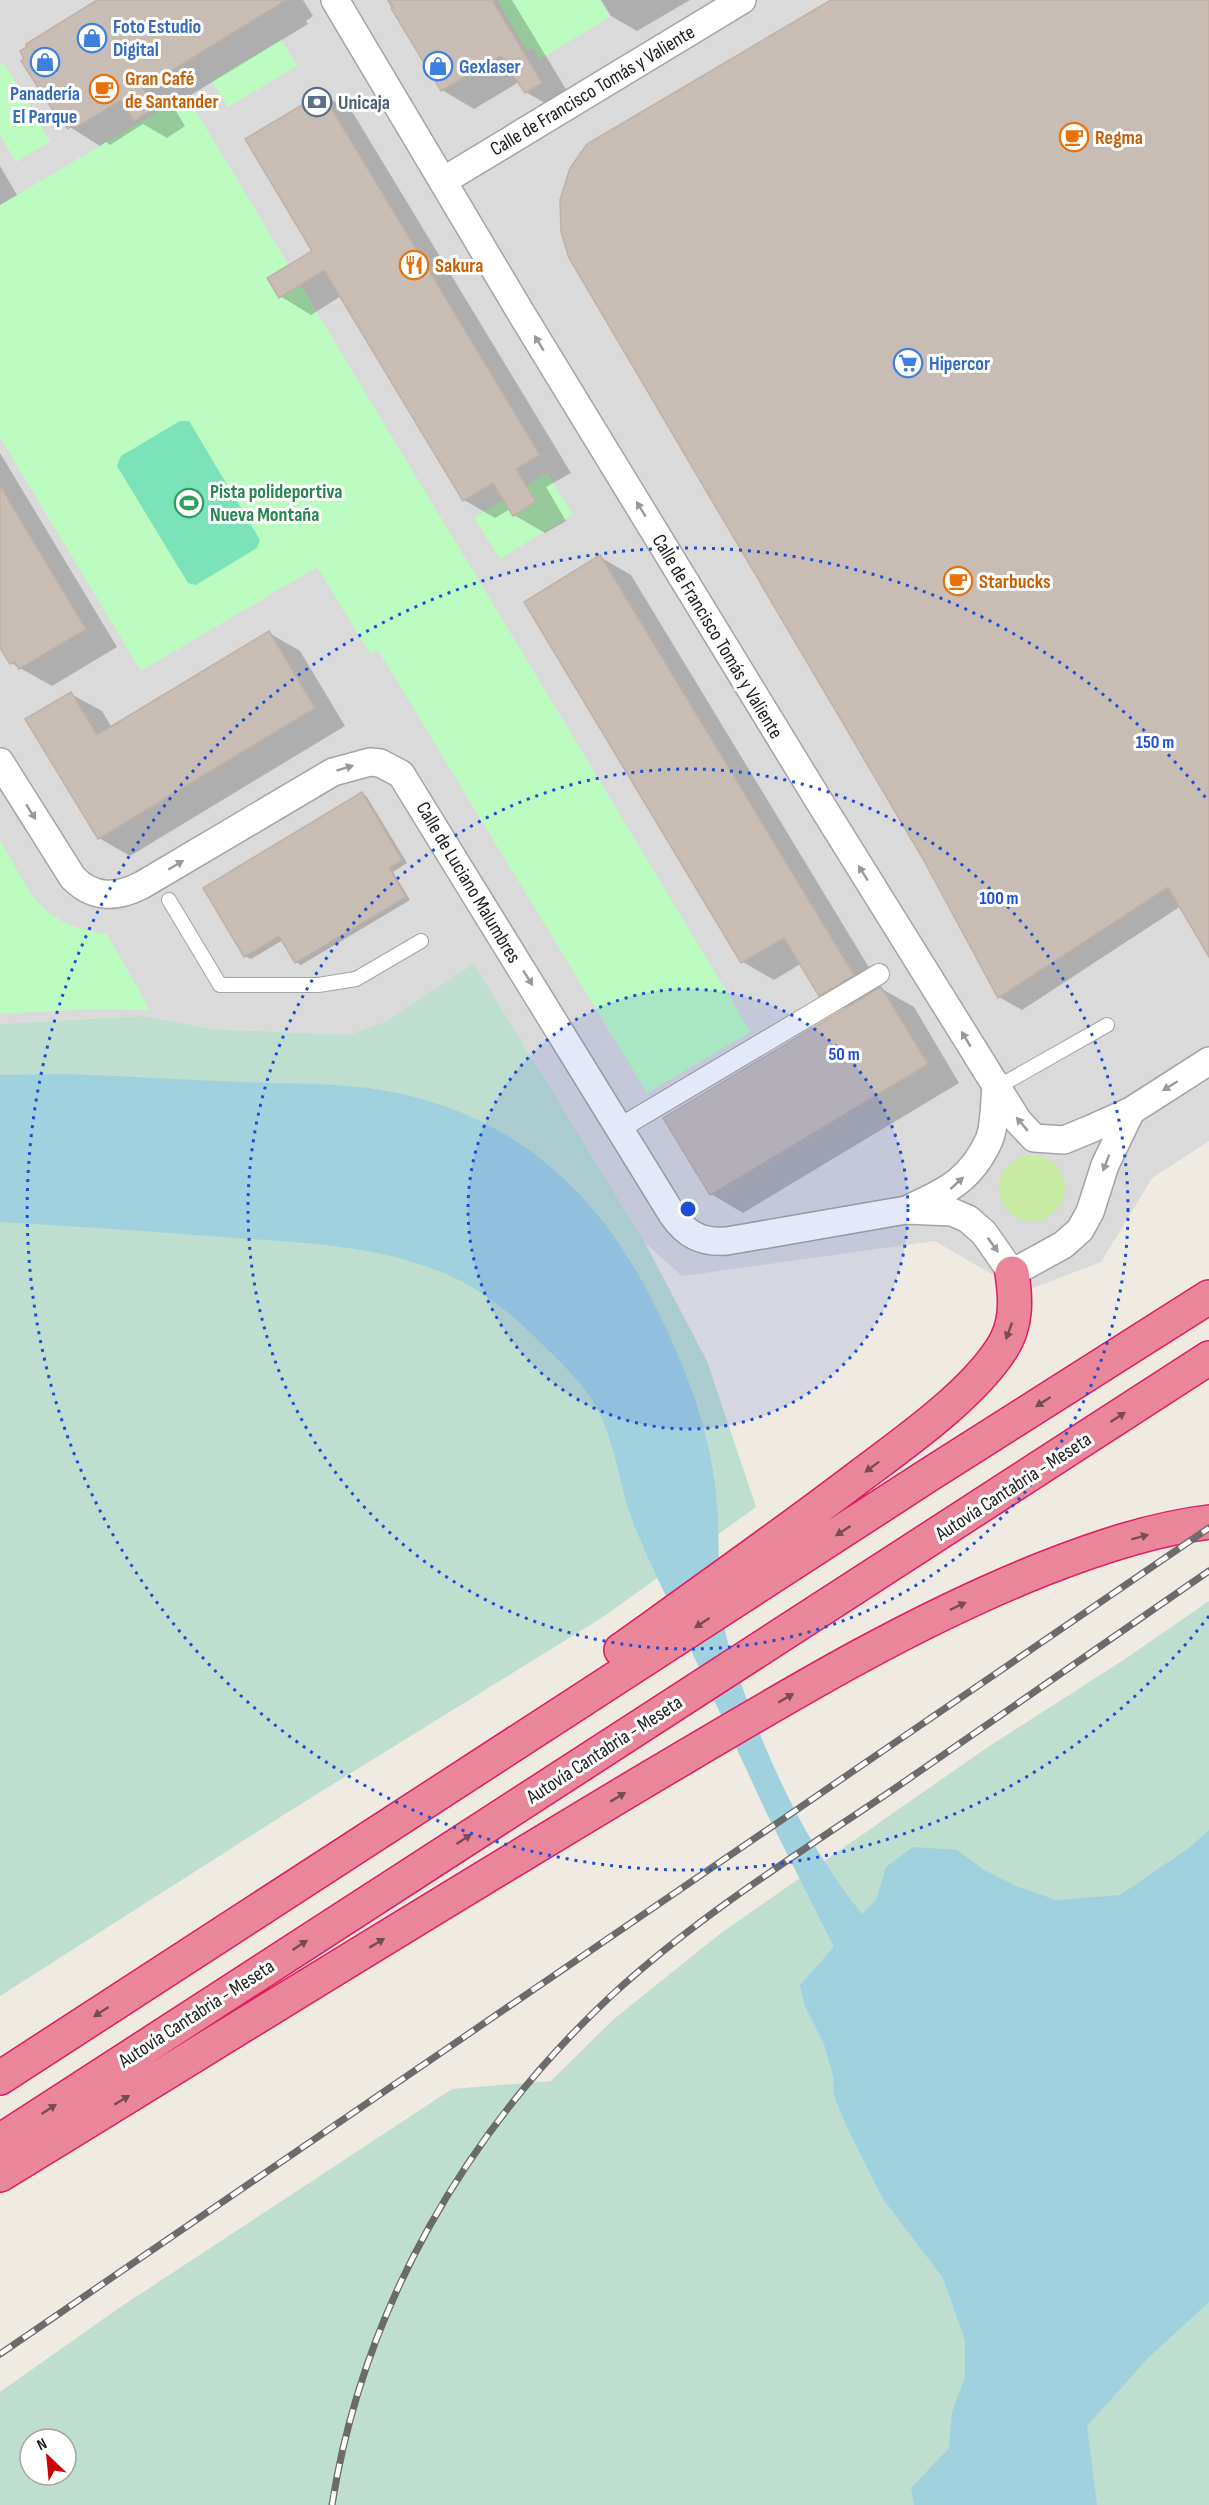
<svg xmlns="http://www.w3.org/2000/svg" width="1209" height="2505" viewBox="0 0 1209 2505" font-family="'Sofia Sans Condensed',sans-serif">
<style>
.residential{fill:#dbdada}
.grass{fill:#c9eca5}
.wetland{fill:#bedecf;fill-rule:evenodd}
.park{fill:#bcfcc1}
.pitch{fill:#7ce2b9}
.water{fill:#a0d1df}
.shadow{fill:#0003}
.building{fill:#c7bdb5;stroke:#c1b0a4;stroke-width:1.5}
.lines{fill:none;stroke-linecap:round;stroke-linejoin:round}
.service-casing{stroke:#a4a4a4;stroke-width:16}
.pedestrian-casing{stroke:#a4a4a4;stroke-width:22}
.minor-casing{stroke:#a4a4a4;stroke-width:30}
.motorway-casing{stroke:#e11b61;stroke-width:36}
.service{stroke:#fff;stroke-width:14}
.pedestrian{stroke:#fff;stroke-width:20}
.minor{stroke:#fff;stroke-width:27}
.motorway{stroke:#ea8699;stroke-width:33}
.rail-casing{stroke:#6b6b6b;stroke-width:7}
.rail{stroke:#fff;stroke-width:4.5;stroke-dasharray:14;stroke-linecap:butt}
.oneway{fill:#999}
.oneway2{fill:#794c55}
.ring{fill:none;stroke:#1d4ed8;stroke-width:3;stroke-dasharray:3 6}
.labels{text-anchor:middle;stroke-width:6;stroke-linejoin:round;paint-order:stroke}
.shop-label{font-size:20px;font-weight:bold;fill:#366cbe;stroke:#fff;text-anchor:start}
.food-label{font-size:20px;font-weight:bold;fill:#c56008;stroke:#fff;text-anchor:start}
.street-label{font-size:20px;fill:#1d1d1d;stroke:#fff}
.service-label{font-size:20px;font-weight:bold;fill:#4e5e75;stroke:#fff;text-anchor:start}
.leisure-label{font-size:20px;font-weight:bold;fill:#27864d;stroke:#fff;text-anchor:start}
.centre{fill:#1d4ed8;stroke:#fff;stroke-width:3}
.ring-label{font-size:18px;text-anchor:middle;font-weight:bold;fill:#1d4ed8;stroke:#fff;stroke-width:6;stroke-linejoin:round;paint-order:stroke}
</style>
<rect width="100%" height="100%" fill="#efeae2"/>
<path class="residential" d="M0,0H1209V1141L1152,1178L1101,1262L1022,1292L935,1241L682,1276L645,1243L474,965L383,1023L348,1035L214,1029L143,1016L0,1024Z"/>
<path class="grass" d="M999 1188a33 33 0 1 1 66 0a33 33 0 1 1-66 0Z"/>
<path class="wetland" d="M474,964L645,1243L707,1361L756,1507L603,1617L288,1812L0,1996V1024L143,1016L214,1029L348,1035L383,1023Z
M1209,1601V2505H0V2392L119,2308L452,2089L551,2081L614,2019L721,1933L988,1747L1125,1659ZM30,2439H66V2475H30Z"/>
<path class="park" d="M497,0H600L610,17L540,59L533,48L527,51Z
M281,39L297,66L228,107L212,81Z
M4,63L50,141L16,162L0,135V65Z
M186,95L751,1032L647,1093L378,650L370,654L317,567L141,671L0,437V205Z
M547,473L573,514L500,559L474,518Z
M0,841C33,895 38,924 107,934L150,1010L87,1009L0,1014Z"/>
<path class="pitch" d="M180,421H189L260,540L257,548L196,585L188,583L117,466L121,456Z"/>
<path class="water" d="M58,1074C119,1075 179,1080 240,1082C283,1084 326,1083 368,1088C501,1106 593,1182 652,1300C681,1357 707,1419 715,1484C721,1528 716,1573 723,1618C726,1642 735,1666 743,1689C771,1769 809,1848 862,1914L876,1900L886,1867L913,1847L957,1850L984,1870L1016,1886L1056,1900L1120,1895L1189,1848L1209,1830V2302L1148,2358L1087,2426L1097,2505H914L911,2488L949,2448L952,2412L965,2377V2340L943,2278L883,2199L847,2127L834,2096L833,2076L824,2044L805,2007L800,1985L834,1947L767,1814L644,1549C637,1532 630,1515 625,1498C617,1466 611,1432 594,1403C580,1380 559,1361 540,1342C517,1319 490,1296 461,1281C388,1244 302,1243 222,1237C148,1231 74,1226 0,1222V1075Z"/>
<path class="shadow" d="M100,0H303L313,16L306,21L308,24L173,106L185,126L167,138L143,124L110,145L106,142L100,146L62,122Z
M387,0H512L573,101L558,111L526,92L519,82L474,109L442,90Z
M601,0H690L637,31L611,16Z
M834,0H1209V953L1181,906L1022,1010L999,997Z
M322,94L353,113L571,473L546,487L566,521L545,533L514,515L510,509L495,518L464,500L341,296L311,315L280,296L314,251Z
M0,166L17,195L0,205Z
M0,453L117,647L52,686L11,663L0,645Z
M600,557L631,575L882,989L914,1007L959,1083L743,1213L711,1194L847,1010L820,994L802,963L774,980L743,962Z
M269,633L300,651L345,726L130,856L99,838L71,694L102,711L112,728Z
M362,794L367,797L407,863L393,872L410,900L301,965L296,962L283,940L251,959L245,956Z"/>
<path class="building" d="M97,0H286L143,88L154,108L134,121L121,100L77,127L75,124L68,129L63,121L61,123L21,61L24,59L20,51L27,47L26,44Z
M389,0H492L542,83L525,93L501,56L441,91L391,8L393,7Z
M831,0H1209V957L1168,887L998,998L923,859L569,258L561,232L560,200L570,168L587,144Z
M322,93L540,455L516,469L536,502L513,516L493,483L463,501L324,270L279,298L267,278L312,251L245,139Z
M0,486L86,629L19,669L14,661L10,664L0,648Z
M600,555L854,975L819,996L784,938L741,963L524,602Z
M269,631L315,708L98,839L25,719L71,692L97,735Z
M362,792L402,860L389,868L406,897L295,963L279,936L244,957L203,888Z
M881,987L928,1064L710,1195L663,1118Z"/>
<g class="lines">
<g class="service-casing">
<path id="service" d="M169,900L220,985H318L356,979L421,941
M996,1088L1107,1025"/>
</g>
<g class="pedestrian-casing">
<path id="pedestrian" d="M620,1128L879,974"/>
</g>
<g class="minor-casing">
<path id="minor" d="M335,0L521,313L819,801L1018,1121L1034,1138L1064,1140L1093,1128L1131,1111L1209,1061
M443,181L742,0
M0,762L73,878C94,899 117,898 142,885L333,772L370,762L380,763L401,774L672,1214C686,1235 702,1243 727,1241L906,1210L952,1212L968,1219L984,1233L1012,1273L1063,1245L1080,1230L1090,1212L1105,1165L1131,1111
M912,1207C948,1191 972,1178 989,1140C995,1126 994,1104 996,1088"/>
</g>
<g class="motorway-casing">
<path id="motorway" d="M621,1650C702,1592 784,1534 864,1473C907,1441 973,1394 1002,1348C1017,1325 1016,1300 1012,1273
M0,2078L927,1476L1209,1297
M0,2141L1209,1358
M0,2175C217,2042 433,1907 651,1777C778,1702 905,1624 1043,1569C1096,1548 1152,1529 1209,1522"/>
</g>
<use href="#service" class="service"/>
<use href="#pedestrian" class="pedestrian"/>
<use href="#minor" class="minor"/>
<use href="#motorway" class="motorway"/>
<g class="rail-casing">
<path id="rail" d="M0,2354L1209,1528
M332,2505C363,2308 467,2130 612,1995C697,1917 796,1855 891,1791C997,1718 1103,1644 1209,1571"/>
</g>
<use href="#rail" class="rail"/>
</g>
<defs><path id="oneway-solid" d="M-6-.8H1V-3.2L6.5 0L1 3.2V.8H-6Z" transform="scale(1.5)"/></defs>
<g class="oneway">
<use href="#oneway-solid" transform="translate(539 343) rotate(-121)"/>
<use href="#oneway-solid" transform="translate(641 509) rotate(-121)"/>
<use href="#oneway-solid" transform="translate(345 768) rotate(-17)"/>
<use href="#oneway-solid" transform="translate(31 812) rotate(58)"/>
<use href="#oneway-solid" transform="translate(176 865) rotate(-31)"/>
<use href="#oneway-solid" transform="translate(863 873) rotate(-122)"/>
<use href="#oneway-solid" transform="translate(528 978) rotate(58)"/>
<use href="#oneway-solid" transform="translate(966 1039) rotate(-121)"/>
<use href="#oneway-solid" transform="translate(1170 1086) rotate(148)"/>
<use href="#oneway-solid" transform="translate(1022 1124) rotate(-130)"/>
<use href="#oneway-solid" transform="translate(1106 1163) rotate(111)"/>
<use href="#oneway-solid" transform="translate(957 1183) rotate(-42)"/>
<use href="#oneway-solid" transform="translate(993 1245) rotate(54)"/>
</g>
<g class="oneway2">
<use href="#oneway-solid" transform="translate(1009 1331) rotate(110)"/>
<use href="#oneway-solid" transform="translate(1043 1402) rotate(147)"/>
<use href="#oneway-solid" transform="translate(1118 1417) rotate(-33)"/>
<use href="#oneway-solid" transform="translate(872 1467) rotate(143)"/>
<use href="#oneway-solid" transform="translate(843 1531) rotate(147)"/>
<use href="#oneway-solid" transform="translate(1140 1537) rotate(-15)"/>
<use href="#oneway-solid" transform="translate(958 1606) rotate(-25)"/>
<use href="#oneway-solid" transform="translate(702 1623) rotate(147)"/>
<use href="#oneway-solid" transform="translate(786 1698) rotate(-30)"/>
<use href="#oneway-solid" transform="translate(618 1797) rotate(-31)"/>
<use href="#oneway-solid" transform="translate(464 1839) rotate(-33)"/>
<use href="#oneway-solid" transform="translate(377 1943) rotate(-31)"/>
<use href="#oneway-solid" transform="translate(300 1945) rotate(-33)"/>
<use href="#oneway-solid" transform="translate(101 2012) rotate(147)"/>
<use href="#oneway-solid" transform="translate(122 2100) rotate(-31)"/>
<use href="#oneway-solid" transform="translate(49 2109) rotate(-33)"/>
</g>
<circle cx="688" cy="1209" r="220" fill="#1d4ed8" fill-opacity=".12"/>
<g class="ring">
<circle cx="688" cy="1209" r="220"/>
<circle cx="688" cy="1209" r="440"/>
<path d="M1209 1616A661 661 0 1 1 1209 802"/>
</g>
<defs>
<g id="shop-ring" transform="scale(1.5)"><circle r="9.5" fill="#fff" stroke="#3f7fe0" stroke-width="1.5"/><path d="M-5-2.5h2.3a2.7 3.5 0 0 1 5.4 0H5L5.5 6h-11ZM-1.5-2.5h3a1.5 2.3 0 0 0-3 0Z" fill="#3f7fe0"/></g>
<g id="cafe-ring" transform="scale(1.5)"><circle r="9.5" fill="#fff" stroke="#e8710a" stroke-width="1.5"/><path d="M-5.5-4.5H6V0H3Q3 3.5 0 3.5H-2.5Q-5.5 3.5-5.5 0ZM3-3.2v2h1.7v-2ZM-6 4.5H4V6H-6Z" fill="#e8710a"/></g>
<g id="bank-ring" transform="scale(1.5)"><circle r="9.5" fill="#fff" stroke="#5c6f8a" stroke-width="1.5"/><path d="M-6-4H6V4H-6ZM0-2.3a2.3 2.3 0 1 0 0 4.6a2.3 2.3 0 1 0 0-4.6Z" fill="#5c6f8a"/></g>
<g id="restaurant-ring" transform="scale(1.5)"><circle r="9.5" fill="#fff" stroke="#e8710a" stroke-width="1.5"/><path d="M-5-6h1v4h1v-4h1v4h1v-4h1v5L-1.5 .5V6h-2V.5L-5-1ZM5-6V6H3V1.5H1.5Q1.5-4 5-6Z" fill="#e8710a"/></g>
<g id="supermarket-ring" transform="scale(1.5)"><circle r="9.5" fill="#fff" stroke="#3f7fe0" stroke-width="1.5"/><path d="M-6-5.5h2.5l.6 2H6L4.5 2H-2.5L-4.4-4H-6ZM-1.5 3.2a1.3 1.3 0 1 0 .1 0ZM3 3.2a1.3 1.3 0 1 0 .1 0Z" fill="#3f7fe0"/></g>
<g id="stadium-ring" transform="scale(1.5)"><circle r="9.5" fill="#fff" stroke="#2e9e5b" stroke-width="1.5"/><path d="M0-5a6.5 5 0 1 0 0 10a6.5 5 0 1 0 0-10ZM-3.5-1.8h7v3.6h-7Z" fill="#2e9e5b"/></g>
</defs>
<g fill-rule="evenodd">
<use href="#shop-ring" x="92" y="38"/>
<use href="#shop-ring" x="45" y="62"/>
<use href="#shop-ring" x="438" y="66"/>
<use href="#cafe-ring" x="104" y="89"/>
<use href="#bank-ring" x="317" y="102"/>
<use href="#cafe-ring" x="1074" y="137"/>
<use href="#restaurant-ring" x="414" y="265"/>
<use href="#supermarket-ring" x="908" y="363"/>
<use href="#stadium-ring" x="189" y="503"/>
<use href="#cafe-ring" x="958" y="581"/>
</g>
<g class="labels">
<g class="shop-label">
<text x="113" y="33">Foto Estudio<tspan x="113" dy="23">Digital</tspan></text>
<text x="459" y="73">Gexlaser</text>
<text x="45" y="100" text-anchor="middle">Panadería<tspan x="45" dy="23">El Parque</tspan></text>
<text x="929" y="370">Hipercor</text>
</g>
<g class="food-label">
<text x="125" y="85">Gran Café<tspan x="125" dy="23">de Santander</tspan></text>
<text x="1095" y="144">Regma</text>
<text x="435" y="272">Sakura</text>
<text x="979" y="588">Starbucks</text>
</g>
<g class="street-label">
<text transform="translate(592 90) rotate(-31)" y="7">Calle de Francisco Tomás y Valiente</text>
<text transform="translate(718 636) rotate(59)" y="7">Calle de Francisco Tomás y Valiente</text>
<text transform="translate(469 882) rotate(59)" y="7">Calle de Luciano Malumbres</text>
<text transform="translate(1013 1486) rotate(-33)" y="7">Autovía Cantabria - Meseta</text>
<text transform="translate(604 1749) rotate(-33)" y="7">Autovía Cantabria - Meseta</text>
<text transform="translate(196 2013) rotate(-33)" y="7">Autovía Cantabria - Meseta</text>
</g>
<g class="service-label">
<text x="338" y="109">Unicaja</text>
</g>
<g class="leisure-label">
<text x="210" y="498">Pista polideportiva<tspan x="210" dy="23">Nueva Montaña</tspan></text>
</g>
</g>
<circle cx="688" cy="1209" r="9" class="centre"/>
<g class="ring-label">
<text x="1155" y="748">150 m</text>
<text x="999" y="904">100 m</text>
<text x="844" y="1060">50 m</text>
</g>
<g transform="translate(48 2457) rotate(334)"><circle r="28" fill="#ffffff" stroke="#a5a5a5" stroke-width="1.5"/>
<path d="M0-4.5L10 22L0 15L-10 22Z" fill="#ca0002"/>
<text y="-9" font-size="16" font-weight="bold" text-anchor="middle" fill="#1d1d1d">N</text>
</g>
</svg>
